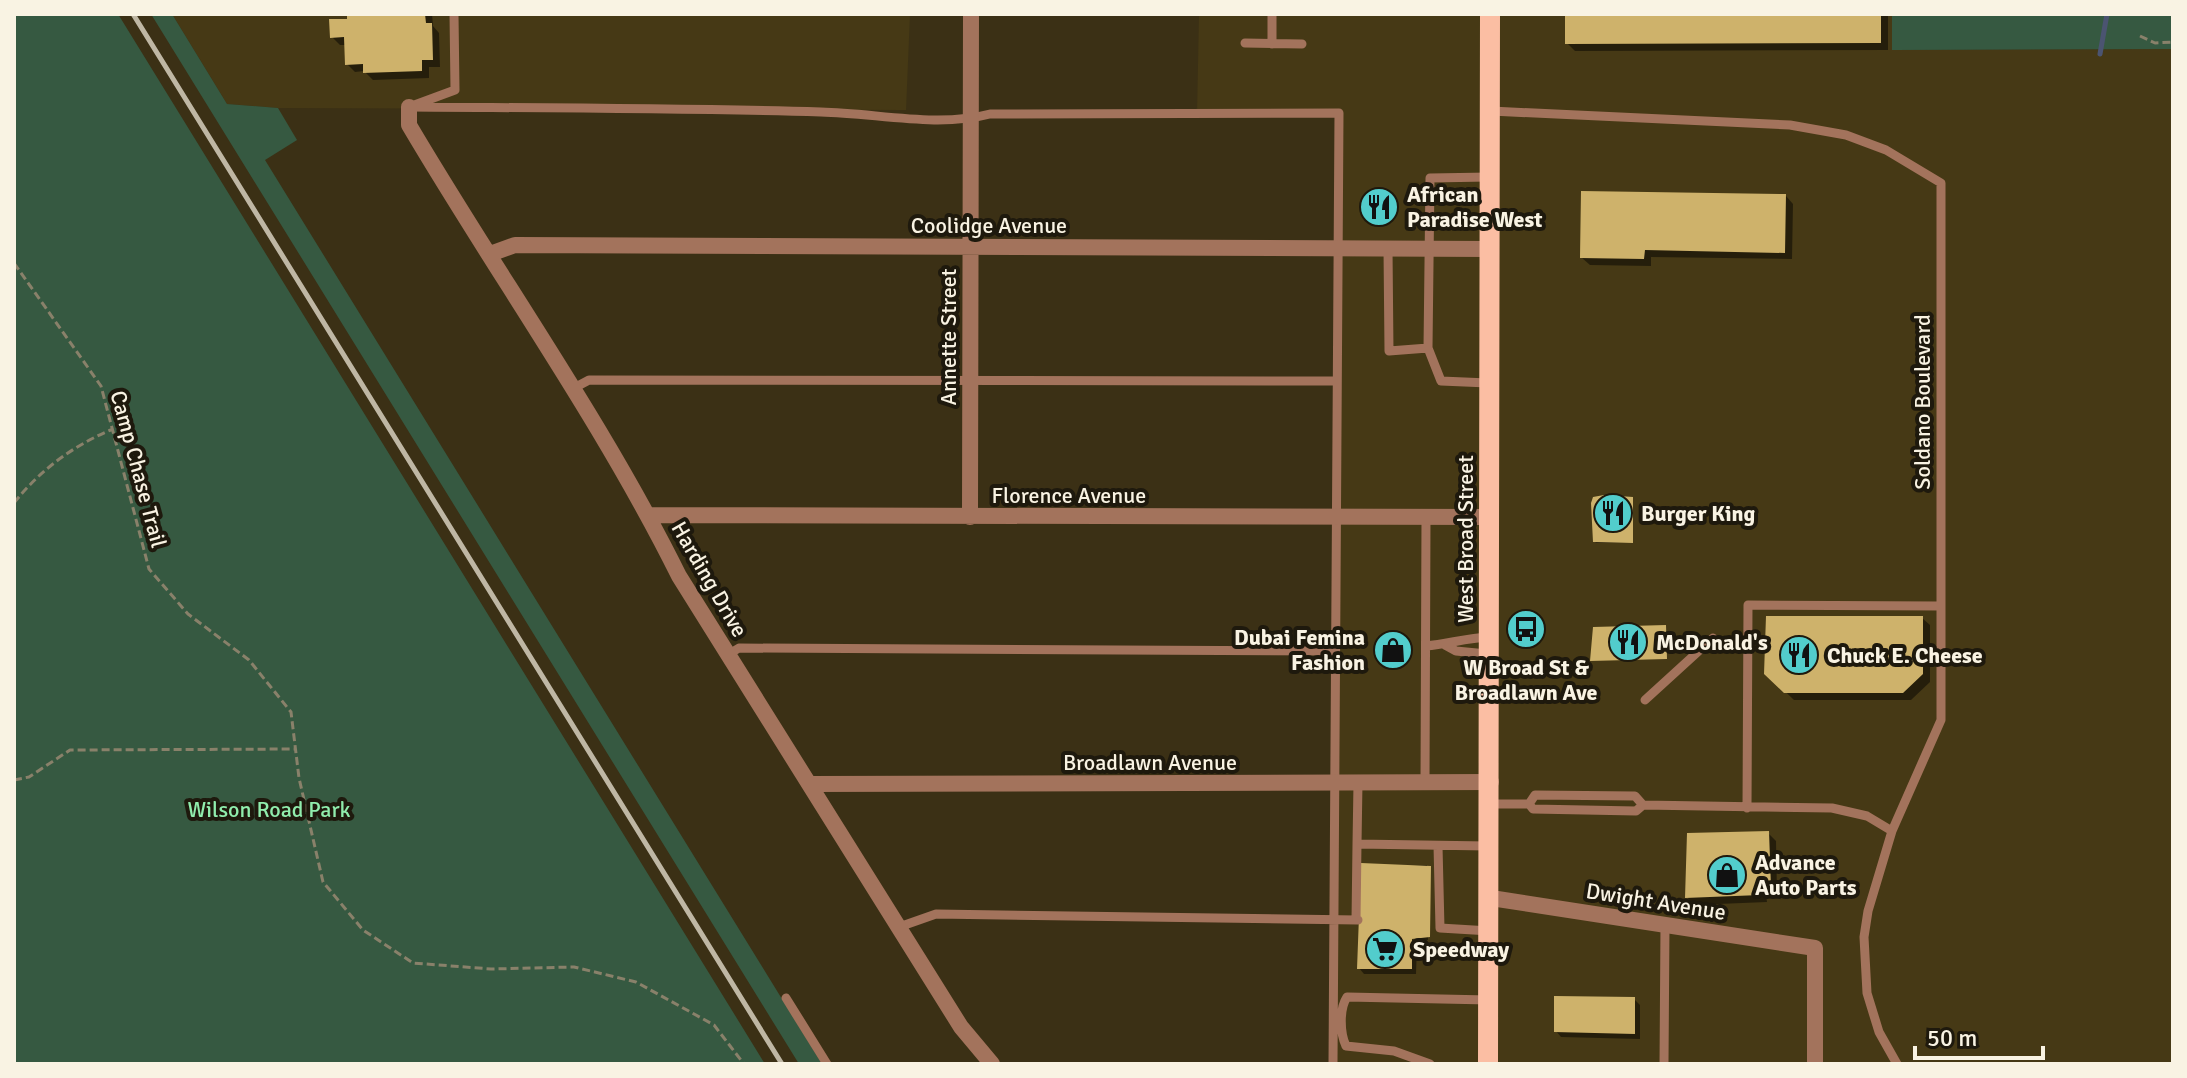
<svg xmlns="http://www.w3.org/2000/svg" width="2187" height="1078" viewBox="0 0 2187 1078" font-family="Signika,sans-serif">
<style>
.built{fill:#463915}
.green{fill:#365941}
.shadow{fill:#0007}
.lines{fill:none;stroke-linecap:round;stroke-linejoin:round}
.stream{stroke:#4b5471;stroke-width:5}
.building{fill:#ceb26b}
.path{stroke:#89816a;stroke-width:3;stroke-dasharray:8 4;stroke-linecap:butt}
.lane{stroke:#a3735c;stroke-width:9}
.street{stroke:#a3735c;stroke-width:16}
.primary{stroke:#fbbea3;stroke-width:20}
.rail{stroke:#bfb7a4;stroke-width:5}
.labels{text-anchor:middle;stroke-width:8;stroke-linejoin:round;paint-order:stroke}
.poi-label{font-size:22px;font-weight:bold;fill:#f9f3e3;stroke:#1e190d;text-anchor:start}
.street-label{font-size:22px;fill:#f9f3e3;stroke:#1e190d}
.park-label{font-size:22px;fill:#90edad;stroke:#1e190d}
</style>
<rect width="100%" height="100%" fill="#3b3015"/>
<path class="built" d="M172,14H910L906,110L278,108L227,104Z
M1199,14H1892L1893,50L2173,49V1064H1333L1338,115H1197Z"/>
<path class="green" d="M14,14H118L765,1064H14Z
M151,14H172L227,104L278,108L297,140L265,160L822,1064H799Z
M1892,14H2173V49L1892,50Z"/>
<path class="shadow" d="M349,14H432L433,26L439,33L440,67H429V78L373,80L364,71L355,72L347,64L346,45H340L332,37L349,21Z
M1567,14H1888V50L1575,51L1567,43Z
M1786,196L1793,204L1792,259L1651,257V266L1590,265L1582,258Z
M1633,499V543H1596L1595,542Z
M1922,618L1930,625V682L1911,700H1794L1766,673Z
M1768,833L1776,841L1777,894H1766L1767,902L1694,905L1687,897Z
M1427,865L1428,940L1412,939L1417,944L1416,974H1364L1359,968L1360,867Z
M1634,999L1640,1005V1039L1561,1037L1556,1031Z"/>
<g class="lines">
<path class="stream" d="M2100,54L2107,14"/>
</g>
<path class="building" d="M347,14H425L426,23H432L433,60H422V71L363,73V64L345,65L344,37L330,38L329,19H347Z
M1565,14H1881V43L1565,44Z
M1581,191L1786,194L1785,253L1645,250L1644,259L1580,258Z
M1604,495L1633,497V543L1593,542L1591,503L1593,497Z
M1766,616H1923V674L1903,693H1784L1764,674Z
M1666,625L1667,659L1590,661L1593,627Z
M1769,831L1771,887H1759L1760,895L1685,898L1687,833Z
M1361,863L1431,866L1430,937L1412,939V969H1357Z
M1554,996L1635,997V1034L1554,1032Z"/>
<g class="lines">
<path class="path" d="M2140,36L2155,43L2173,42
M14,263L101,386L149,569L188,614L249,660L291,712L299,778L323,882L363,930L413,963L491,969L574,967L636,982L714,1025L744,1064
M14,503C40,470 74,445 113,429
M14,780L29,777L70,750L295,749"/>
<path class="lane" d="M454,14L455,90L409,107C546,108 684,108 821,112C876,113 937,128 990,114L1339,113L1333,1064
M1245,43L1302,44
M1272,44V14
M1491,111L1790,125L1846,135L1886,150L1941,183V720L1892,831L1868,911L1864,937L1867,993L1879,1032L1897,1064
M1388,249L1389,351L1428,348L1430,178L1489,177
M1428,348L1441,381L1488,383
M574,388L589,380L1335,381
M1445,645L1456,651L1487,654
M1426,646C1448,644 1466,638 1489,637
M729,654L739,648L1334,651
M1645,700L1713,638
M1425,782L1426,517
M1358,783L1357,844L1488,846
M1490,804H1529L1533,809L1636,811L1643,805L1832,808L1867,816L1892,831
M1529,804L1535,795L1635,796L1643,805
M1747,808L1748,605L1940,606
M1438,846L1440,928L1490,931
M1356,920L1357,844
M899,927L936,914L1358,920
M786,998L827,1064
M1430,1064L1394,1051L1346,1046C1340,1033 1339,1009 1347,997L1489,1000
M1664,1064L1665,925"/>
<path class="street" d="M409,107V125C498,276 601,419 679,576L961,1027L992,1064
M490,254L515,245L1489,249
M649,515L1489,517
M970,517L971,14
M810,784L1491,782
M1491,898L1815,948V1064"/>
<path class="primary" d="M1488,1064L1490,14"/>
<path class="rail" d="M133,14L782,1064"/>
</g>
<defs>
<g id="restaurant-disc" transform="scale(2)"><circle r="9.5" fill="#52cdcc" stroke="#1e190d"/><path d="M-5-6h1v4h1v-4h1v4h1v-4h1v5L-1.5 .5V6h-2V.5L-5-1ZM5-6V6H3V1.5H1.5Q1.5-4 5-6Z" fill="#111"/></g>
<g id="bus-disc" transform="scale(2)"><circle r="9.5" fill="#52cdcc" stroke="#1e190d"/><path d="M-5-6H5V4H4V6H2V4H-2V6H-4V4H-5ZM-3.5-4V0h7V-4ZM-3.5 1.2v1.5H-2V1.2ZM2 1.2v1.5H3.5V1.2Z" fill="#111"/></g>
<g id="shop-disc" transform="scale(2)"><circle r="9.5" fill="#52cdcc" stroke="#1e190d"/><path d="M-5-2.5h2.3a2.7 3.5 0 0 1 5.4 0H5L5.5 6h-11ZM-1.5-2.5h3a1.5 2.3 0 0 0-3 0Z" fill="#111"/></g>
<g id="supermarket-disc" transform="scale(2)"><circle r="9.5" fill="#52cdcc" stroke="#1e190d"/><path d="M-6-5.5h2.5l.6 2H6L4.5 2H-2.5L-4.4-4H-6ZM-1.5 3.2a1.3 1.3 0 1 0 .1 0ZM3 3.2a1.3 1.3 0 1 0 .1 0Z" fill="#111"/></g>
</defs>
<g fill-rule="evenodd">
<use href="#restaurant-disc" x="1379" y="207"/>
<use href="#restaurant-disc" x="1613" y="513"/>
<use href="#bus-disc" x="1526" y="629"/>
<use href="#restaurant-disc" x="1628" y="642"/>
<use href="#shop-disc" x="1393" y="650"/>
<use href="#restaurant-disc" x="1799" y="655"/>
<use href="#shop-disc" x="1727" y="875"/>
<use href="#supermarket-disc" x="1385" y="949"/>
</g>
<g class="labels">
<g class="poi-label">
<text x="1407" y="202">African<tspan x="1407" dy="25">Paradise West</tspan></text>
<text x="1641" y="521">Burger King</text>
<text x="1365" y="645" text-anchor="end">Dubai Femina<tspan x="1365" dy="25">Fashion</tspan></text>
<text x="1656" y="650">McDonald's</text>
<text x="1827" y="663">Chuck E. Cheese</text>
<text x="1526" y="675" text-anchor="middle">W Broad St &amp;<tspan x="1526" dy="25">Broadlawn Ave</tspan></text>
<text x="1755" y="870">Advance<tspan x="1755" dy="25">Auto Parts</tspan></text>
<text x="1413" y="957">Speedway</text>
</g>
<g class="street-label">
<text x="989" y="233">Coolidge Avenue</text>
<text transform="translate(948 337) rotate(-90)" y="8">Annette Street</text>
<text transform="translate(1922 402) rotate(-90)" y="8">Soldano Boulevard</text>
<text transform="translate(139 469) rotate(75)" y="8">Camp Chase Trail</text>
<text x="1069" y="503">Florence Avenue</text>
<text transform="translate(1465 539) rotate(-90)" y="8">West Broad Street</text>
<text transform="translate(710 579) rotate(60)" y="8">Harding Drive</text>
<text x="1150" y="770">Broadlawn Avenue</text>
<text transform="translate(1656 901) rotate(9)" y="8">Dwight Avenue</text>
</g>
<g class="park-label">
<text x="269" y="817">Wilson Road Park</text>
</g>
</g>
<rect width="2187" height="1078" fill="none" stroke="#f9f3e3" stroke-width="32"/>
<path d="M1915 1046v12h128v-12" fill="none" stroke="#f9f3e3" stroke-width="4"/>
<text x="1927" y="1046" font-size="24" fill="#f9f3e3" stroke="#1e190d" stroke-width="6" paint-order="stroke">50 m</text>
</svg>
